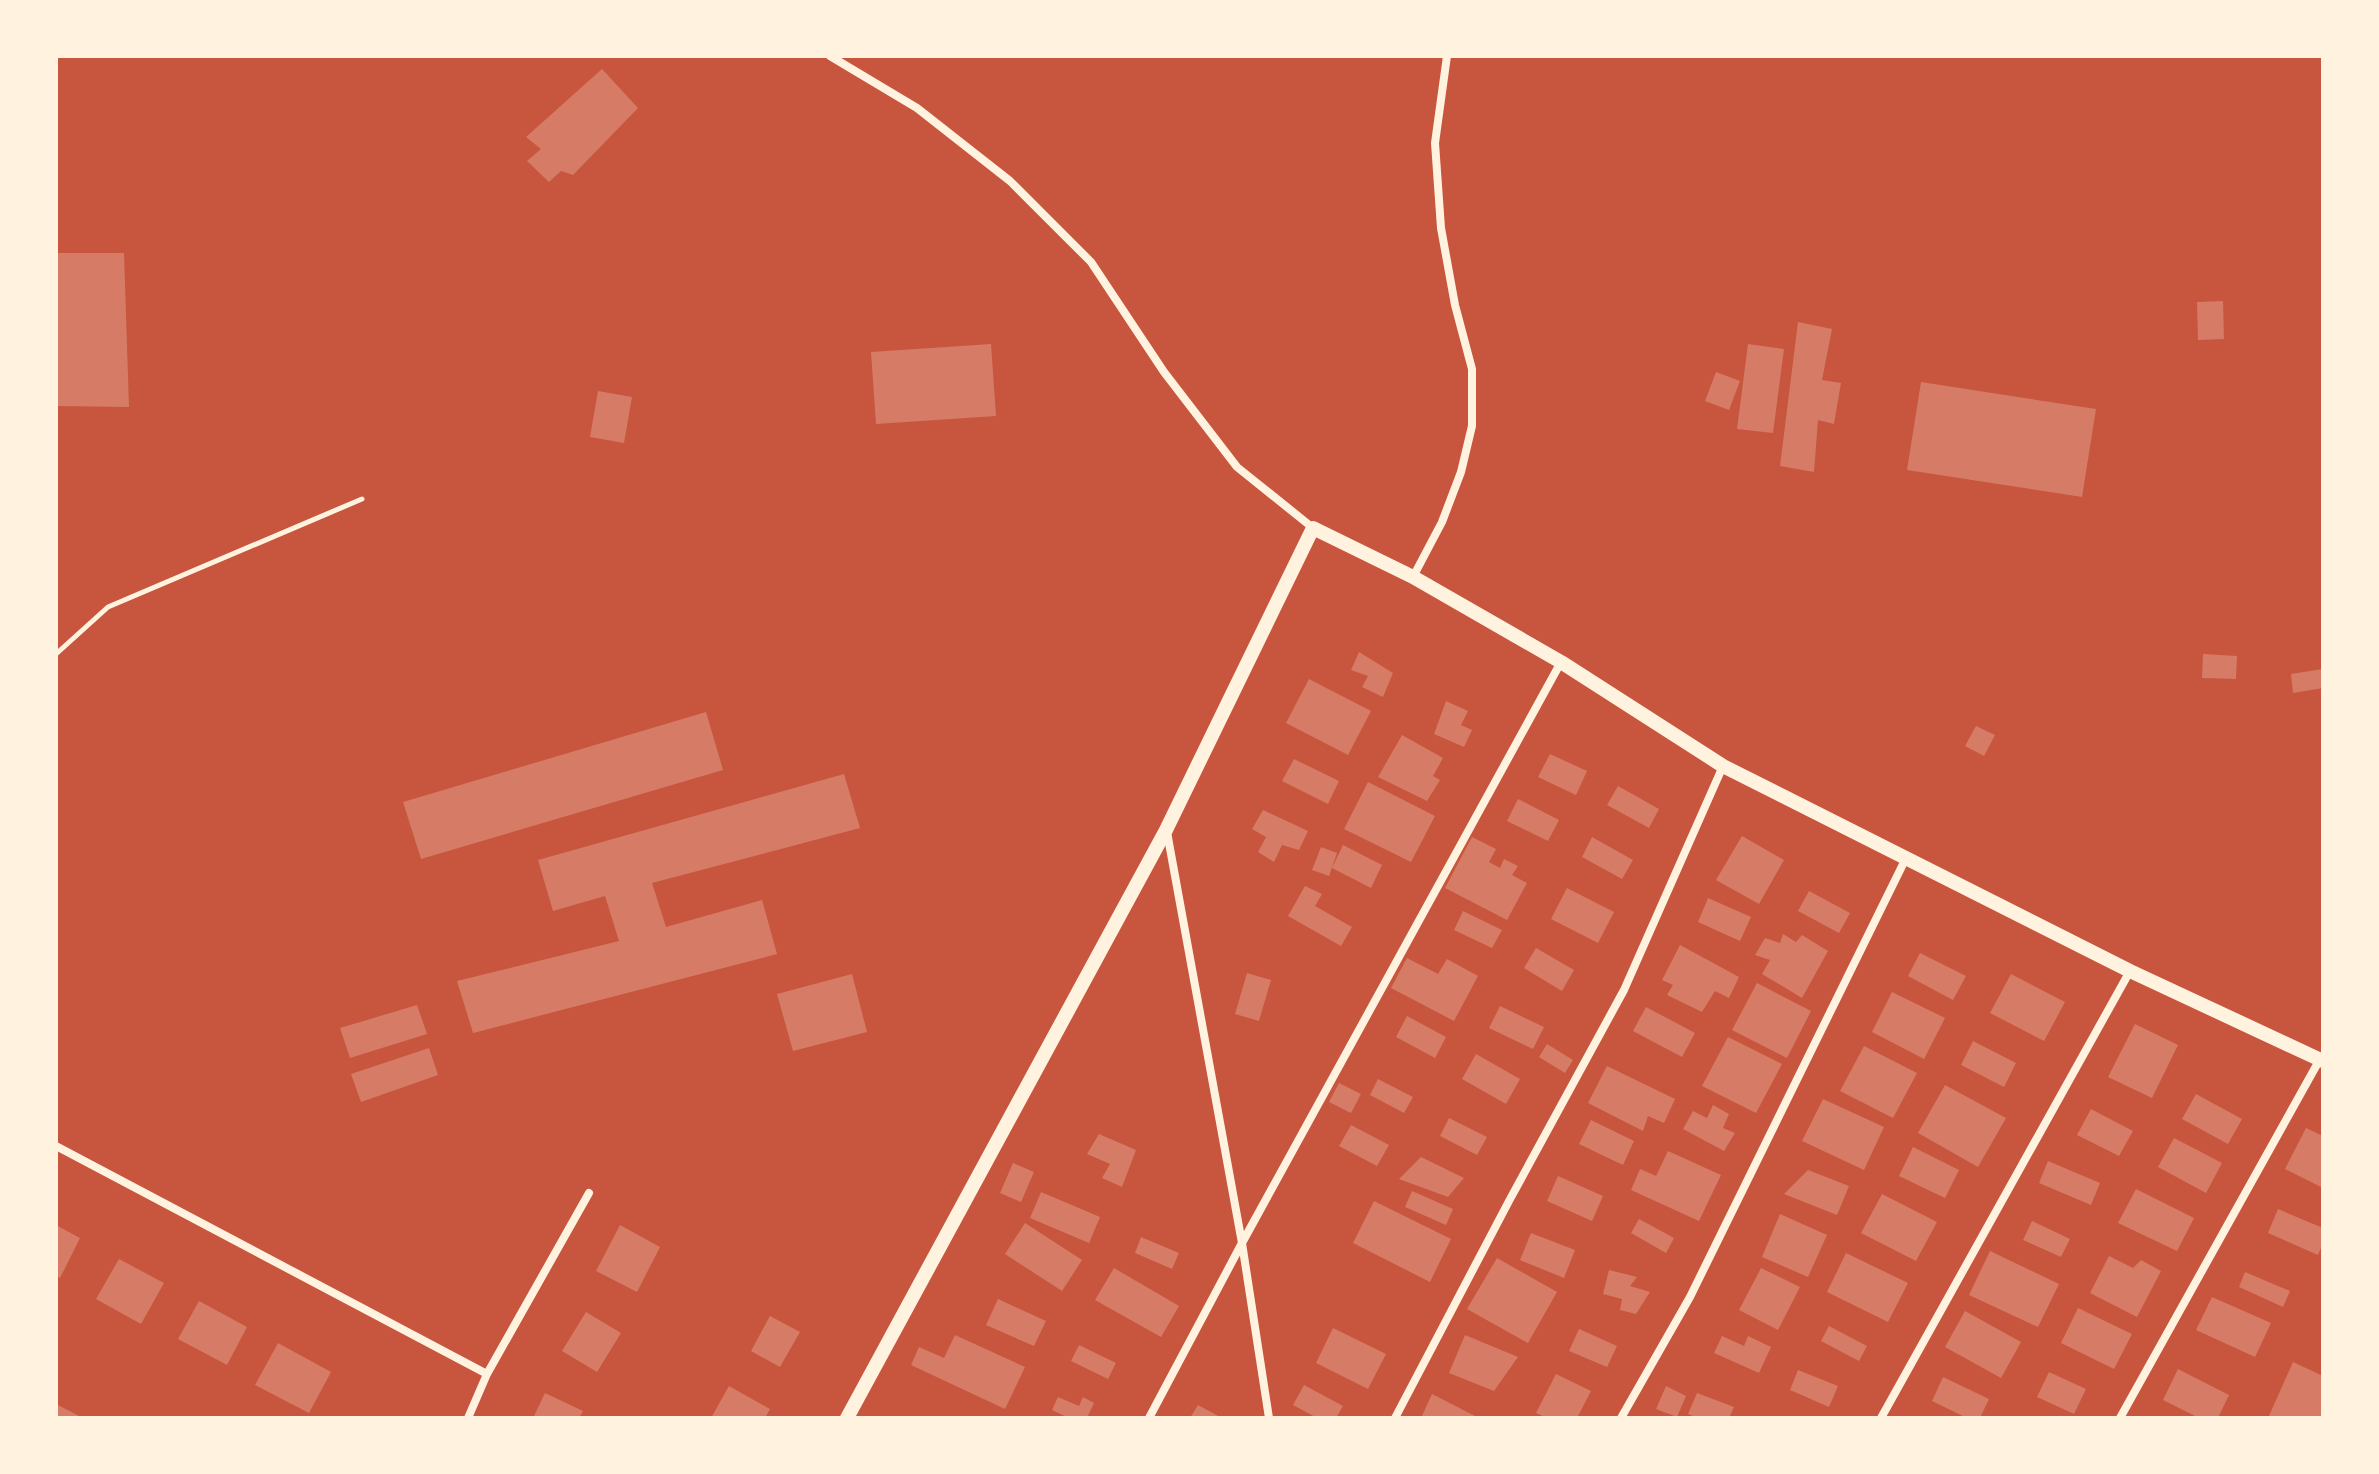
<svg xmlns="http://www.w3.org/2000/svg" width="2379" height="1474" viewBox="0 0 2379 1474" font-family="'Asap Condensed',sans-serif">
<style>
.building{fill:#d67c66}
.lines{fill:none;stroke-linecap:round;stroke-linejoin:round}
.path{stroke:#fff3e0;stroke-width:5}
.minor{stroke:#fff3e0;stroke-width:8}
.tertiary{stroke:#fff3e0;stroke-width:14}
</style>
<rect width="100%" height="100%" fill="#c8553d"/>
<path class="building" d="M602,69L638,108L573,175L561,171L549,182L527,161L541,149L526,137Z
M56,253H124L129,407L56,406Z
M2223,301L2224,339L2198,340L2197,302Z
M1798,322L1832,329L1822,380L1841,383L1834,424L1818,420L1814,472L1780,466Z
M991,344L996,416L876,424L871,352Z
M1748,344L1784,349L1773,433L1737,429Z
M1716,372L1740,381L1729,410L1705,401Z
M1921,382L2096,409L2082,497L1907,470Z
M598,391L632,397L624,443L590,437Z
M1359,652L1393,673L1383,697L1362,687L1368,676L1351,670Z
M2203,654L2237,656L2236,679L2202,678Z
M2323,669V688L2293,693L2291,674Z
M1309,679L1371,711L1348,755L1286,723Z
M1446,701L1468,711L1461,725L1472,730L1464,747L1434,734Z
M706,712L723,770L421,859L403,802Z
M1976,726L1995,735L1984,756L1965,746Z
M1402,735L1443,758L1433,776L1440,780L1427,801L1378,777Z
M1550,754L1587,771L1576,795L1538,777Z
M1294,759L1339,781L1328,804L1282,781Z
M844,774L860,828L652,883L666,927L762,900L777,954L473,1033L457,981L619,941L605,896L553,911L538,860Z
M1368,782L1435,816L1411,862L1344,829Z
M1618,786L1659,809L1649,828L1607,805Z
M1518,799L1559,820L1548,841L1507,821Z
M1263,810L1308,831L1299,850L1282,845L1274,862L1258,852L1266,837L1252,829Z
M1742,836L1784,860L1759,904L1716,880Z
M1472,837L1496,849L1489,862L1500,868L1504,859L1518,866L1512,875L1527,883L1507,920L1445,888Z
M1592,837L1633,860L1622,879L1582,857Z
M1343,845L1382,865L1371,888L1332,868Z
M1321,847L1337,853L1329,876L1312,870Z
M1305,886L1322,894L1315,906L1352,927L1341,946L1288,916Z
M1567,888L1614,912L1598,943L1551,919Z
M1809,891L1850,913L1839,933L1798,911Z
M1708,898L1751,917L1740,941L1698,922Z
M1463,911L1502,930L1492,948L1454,930Z
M1783,934L1796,942L1802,935L1828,951L1802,998L1762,974L1770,960L1755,955L1765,938L1780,943Z
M1680,945L1739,977L1729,998L1715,991L1702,1012L1667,995L1673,985L1662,980Z
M1536,948L1574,970L1562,991L1524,968Z
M1920,953L1966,976L1953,1000L1908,976Z
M1407,958L1438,974L1447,959L1478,976L1454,1021L1391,988Z
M1247,973L1271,980L1259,1021L1235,1014Z
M852,974L867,1032L793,1051L777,994Z
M2011,974L2065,1002L2044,1041L1990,1013Z
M1757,983L1811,1011L1787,1058L1732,1030Z
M1892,992L1945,1018L1924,1059L1872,1032Z
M417,1005L427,1034L350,1058L340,1028Z
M1500,1006L1544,1027L1533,1049L1489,1028Z
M1646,1007L1695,1033L1682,1057L1633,1031Z
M1407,1016L1446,1037L1435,1058L1396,1037Z
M2135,1024L2178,1045L2152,1098L2108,1077Z
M1728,1037L1782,1064L1756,1113L1702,1086Z
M1973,1041L2016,1063L2004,1087L1961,1065Z
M1547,1044L1573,1060L1565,1073L1539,1057Z
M1864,1046L1917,1073L1893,1118L1840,1091Z
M429,1048L438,1075L361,1102L351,1074Z
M1476,1054L1520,1079L1506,1104L1462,1079Z
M1607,1066L1675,1099L1664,1123L1648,1116L1643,1131L1588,1103Z
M1378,1079L1413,1097L1404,1113L1370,1095Z
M1339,1083L1361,1094L1351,1113L1329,1102Z
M1945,1085L2006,1118L1978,1167L1918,1133Z
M2196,1094L2242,1119L2228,1144L2182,1119Z
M1823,1099L1884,1127L1864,1170L1802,1141Z
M1713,1105L1729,1114L1723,1128L1735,1133L1724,1151L1683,1129L1693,1111L1707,1118Z
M2091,1109L2133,1131L2119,1156L2077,1135Z
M1449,1118L1487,1137L1477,1155L1440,1136Z
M1591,1120L1634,1141L1623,1165L1579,1144Z
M1351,1125L1389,1145L1377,1166L1339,1146Z
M2306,1128L2323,1136V1188L2285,1169Z
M1099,1134L1136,1150L1122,1187L1102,1178L1110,1164L1087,1154Z
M2174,1138L2222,1163L2206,1193L2158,1167Z
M1913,1147L1959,1170L1945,1198L1899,1176Z
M1668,1151L1721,1175L1699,1221L1631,1190L1640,1169L1656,1176Z
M1421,1157L1464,1178L1448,1197L1399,1179Z
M2048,1161L2100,1183L2091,1205L2039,1183Z
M1013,1163L1034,1172L1021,1202L1000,1193Z
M1808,1170L1849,1186L1837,1215L1784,1194Z
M1558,1176L1603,1196L1592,1221L1547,1201Z
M2136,1189L2194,1218L2177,1251L2118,1223Z
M1412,1191L1453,1209L1446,1225L1405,1207Z
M1041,1192L1100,1217L1089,1243L1030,1218Z
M1882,1194L1937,1222L1916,1261L1861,1233Z
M1374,1201L1451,1239L1430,1282L1353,1243Z
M2278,1209L2323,1228V1243L2318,1255L2268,1233Z
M1780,1214L1827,1235L1808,1277L1762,1257Z
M1639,1219L1674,1238L1666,1253L1631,1233Z
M2032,1221L2070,1239L2061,1257L2023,1240Z
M1025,1223L1082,1260L1062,1291L1005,1254Z
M56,1225L80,1238L60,1278L56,1276Z
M620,1225L660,1247L637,1292L596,1271Z
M1531,1233L1575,1250L1564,1278L1520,1260Z
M1141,1237L1179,1253L1172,1269L1135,1253Z
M1990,1251L2059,1284L2038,1327L1969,1295Z
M1846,1253L1908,1283L1888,1322L1827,1292Z
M2109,1256L2133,1268L2141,1260L2161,1271L2137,1317L2090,1293Z
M1497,1258L1557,1292L1528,1343L1467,1309Z
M119,1259L164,1283L141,1324L96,1299Z
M1114,1268L1179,1306L1161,1337L1095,1300Z
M1761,1268L1800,1287L1778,1330L1739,1310Z
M1609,1270L1637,1277L1630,1286L1650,1292L1636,1314L1620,1310L1622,1299L1603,1294Z
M2245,1272L2290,1291L2283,1307L2239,1287Z
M2212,1297L2271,1323L2255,1357L2196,1330Z
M998,1299L1046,1321L1034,1346L986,1325Z
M199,1301L247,1327L227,1365L178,1339Z
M2078,1308L2132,1334L2114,1369L2061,1343Z
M1965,1311L2021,1342L2001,1378L1945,1347Z
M586,1312L621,1333L597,1372L562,1351Z
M770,1316L800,1332L780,1367L751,1351Z
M1829,1326L1867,1346L1859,1361L1821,1341Z
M1333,1328L1386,1354L1368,1389L1316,1363Z
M1579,1329L1617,1346L1607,1367L1569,1351Z
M955,1335L1025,1367L1005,1409L911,1365L919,1347L944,1358Z
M1465,1335L1518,1357L1494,1391L1449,1373Z
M1722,1336L1744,1346L1748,1336L1771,1347L1759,1373L1714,1353Z
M278,1343L331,1372L309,1413L255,1385Z
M1079,1345L1116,1363L1108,1379L1071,1361Z
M2293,1362L2323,1376V1418H2268Z
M2178,1369L2229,1395L2218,1418H2199L2163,1400Z
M1798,1370L1838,1386L1829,1407L1790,1390Z
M2049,1372L2086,1389L2074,1414L2037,1397Z
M1556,1374L1591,1391L1577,1418H1547L1536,1413Z
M1943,1377L1989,1399L1980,1418H1967L1932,1401Z
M1304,1385L1343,1406L1336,1418H1317L1293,1405Z
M729,1386L770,1409L765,1418H711Z
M1666,1386L1686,1396L1677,1417L1656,1409Z
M545,1393L583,1411L579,1418H533Z
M1697,1393L1734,1407L1729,1418H1698L1688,1414Z
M1432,1394L1479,1418H1421Z
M1058,1397L1079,1406L1083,1397L1094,1403L1087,1418H1069L1052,1410Z
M56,1404L83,1418H56Z
M1198,1405L1222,1418H1190Z"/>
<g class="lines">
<path class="path" d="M56,654L108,607L362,499"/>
<path class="minor" d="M830,56L917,108L1010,181L1091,262L1164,372L1237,467L1313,528
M1413,577L1442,522L1461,472L1472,426V369L1455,305L1441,228L1435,143L1447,56
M1167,832L1242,1243L1269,1418
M56,1146L487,1374
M468,1418L487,1374L589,1193
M1149,1418L1242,1243L1561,662
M1395,1418L1509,1201L1624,990L1723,766
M1621,1418L1690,1297L1906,858
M1881,1418L2130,971
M2120,1418L2320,1059"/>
<path class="tertiary" d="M847,1418L1166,830L1313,528L1413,577L1561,662L1723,766L2130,971L2323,1061"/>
</g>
<rect width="2379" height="1474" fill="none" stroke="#fff3e0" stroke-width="116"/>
</svg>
